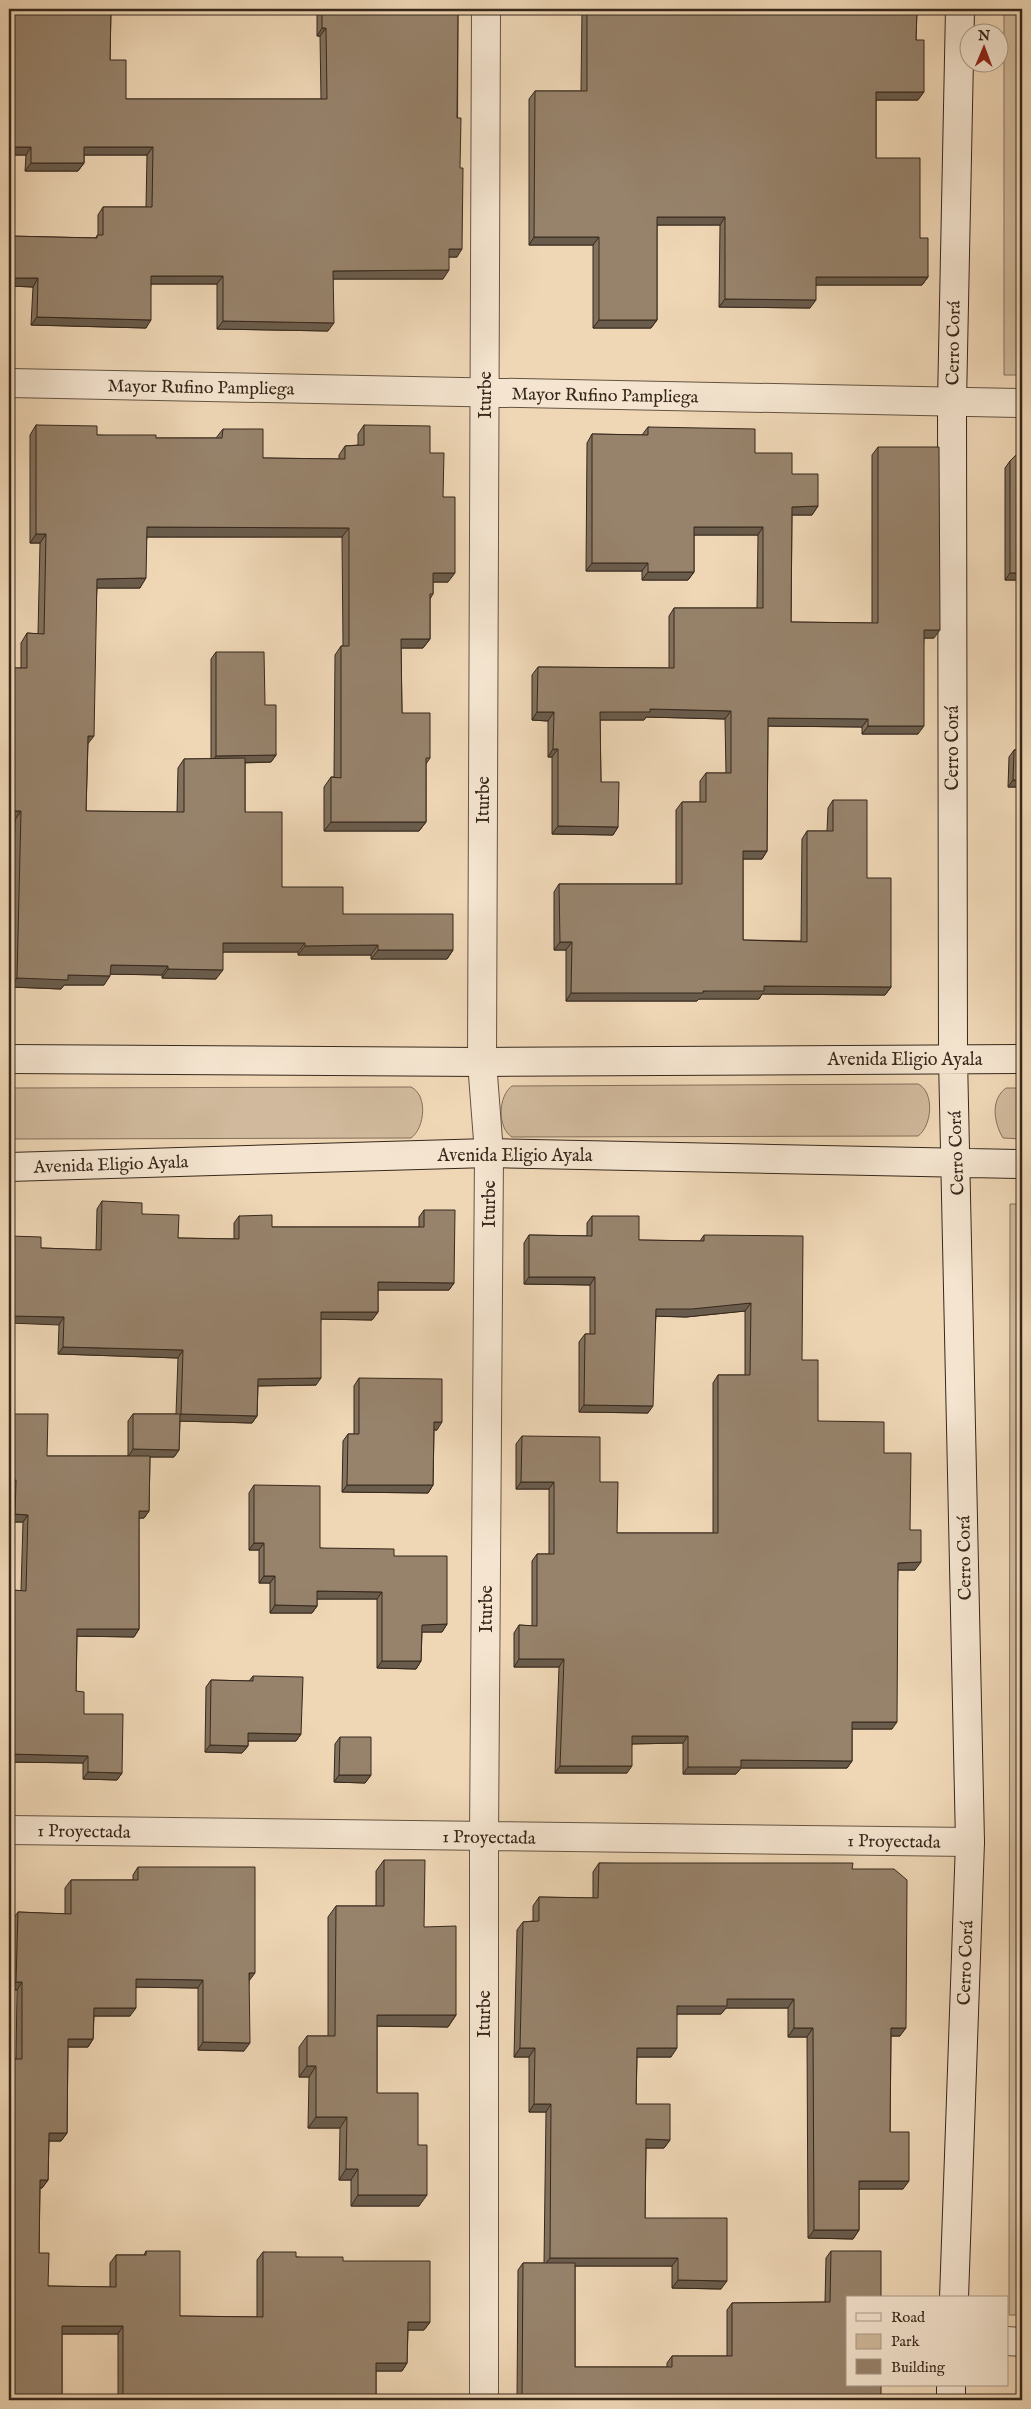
<svg xmlns="http://www.w3.org/2000/svg" width="1031" height="2409" viewBox="0 0 1031 2409" font-family="'IM FELL English',serif">
<style>
.green{fill:#d0b99c;stroke:#84705c}
.lines{fill:none;stroke-linecap:round;stroke-linejoin:round}
.street-casing{stroke:#655442;stroke-width:30}
.secondary-casing{stroke:#37281c;stroke-width:30}
.street{stroke:#f5e5d0;stroke-width:28}
.secondary{stroke:#f5e5d0;stroke-width:28}
.wall{fill:#82715d;stroke:#37281c}
.shaded-wall{fill:#6a5c4c;stroke:#37281c}
.building{fill:#97836c;stroke:#37281c}
.labels{text-anchor:middle;stroke-width:4;stroke-linejoin:round;paint-order:stroke}
.street-label{font-size:18px;fill:#37281c;stroke:#f5e5d0}
</style>
<rect width="100%" height="100%" fill="#efd7b6"/>
<filter id="stains"><feTurbulence type="fractalNoise" baseFrequency=".004" numOctaves="4"/><feColorMatrix values="0 0 0 0 .2 0 0 0 0 .09 0 0 0 0 .02 0 0 0 .5 -.17"/></filter>
<radialGradient id="worn" r=".72"><stop offset=".6" stop-color="#630" stop-opacity="0"/><stop offset="1" stop-color="#630" stop-opacity=".3"/></radialGradient>
<path class="green" d="M1004,9H1022V375H1004Z
M918,1084C935,1092 932,1126 918,1136L512,1137C497,1128 498,1096 512,1086Z
M411,1087C428,1095 425,1128 411,1138L9,1139V1088Z
M1006,1088H1022V1139L1003,1138C994,1123 990,1100 1006,1088Z
M1010,1204H1022V2315H1009Z"/>
<g class="lines">
<g class="street-casing">
<path id="street" d="M9,383L1022,403
M9,1830L970,1842
M1007,2341L1022,2342
M484,2400V1837L489,1153L482,1062L486,9"/>
</g>
<g class="secondary-casing">
<path id="secondary" d="M9,1059L482,1062L1022,1059
M9,1167L489,1153L1022,1164
M954,2298L970,1842L953,1058L952,402L960,9
M951,2400V2385"/>
</g>
<use href="#street" class="street"/>
<use href="#secondary" class="secondary"/>
</g>
<path class="wall" d="M9,9H111L110,60L126,99H321L320,36H317V9H458L457,257H449L443,279H333L328,331L217,329V284H151L146,328L31,325L33,287L9,286V236L95,238L98,235V215L103,207H146L147,155H84V163L78,171H25L26,155H9Z
M582,9H657V11L858,12V9H917L916,40L918,100H876V158L920,238L928,277L922,285H816L810,308L719,307L720,225H657V320L651,328H593V245H529V99L535,91H581Z
M36,425L97,435L156,438H216L223,429L263,458L339,459V455L345,446L358,445V434L364,425L430,453L443,497L448,582H433V594L430,599V639L423,648H401L402,713L430,758L426,764V822L419,831H324V787L331,777H334L335,655L341,646H343L342,537H147L140,588H97L88,744L86,811L177,812L178,768L184,759H211V659L216,652L265,705L276,755L271,762L245,763V812L282,887L343,914L453,950L447,959H371V955H298V952H223L216,979L162,978V975L110,974L104,985H64L61,989L10,987L15,820H9V668H21V643L27,633L38,634L40,543H30V435Z
M648,427L755,453L792,474L818,506L812,515H792L791,622L872,623V455L878,447L934,638H924L918,734H862V727L768,726L767,851L762,859H743V940L801,941L802,839L807,831H827L828,808L833,800L867,878L891,987L885,995L762,994L759,999H699L697,1001H566V950H554V892L559,884H676V810L682,802H700V781L706,773H726L725,719L646,717L644,720H600L601,782L618,827L613,835L552,834V757H548V721L532,720V675L538,667L669,668V616L674,608H757L758,535H694V572L688,580H642V571H586L587,443L592,434L642,435Z
M1010,461L1022,580H1005V468Z
M1022,749V787H1008L1009,757L1014,750Z
M102,1201L142,1214L178,1238L234,1239V1223L239,1216L272,1227H419V1217L424,1210L454,1283L449,1290H378V1312L372,1320L321,1319L316,1385L258,1386L257,1416L252,1423L180,1421L179,1450L174,1457H150L149,1511L144,1518H139V1629L134,1637L77,1636L76,1691L84,1714L122,1773L117,1780L83,1779V1763L9,1762V1597L13,1590L21,1591L23,1522H10L11,1487L9,1414L47,1456H128V1421L133,1414H176L178,1358L58,1354L59,1325L41,1248L96,1250L97,1209Z
M592,1216L639,1240L700,1241L704,1235L802,1360L818,1421L884,1453L910,1530L915,1570H898L892,1729H852V1761L847,1768H741L736,1774H683V1743L632,1744L627,1773H555L559,1667H514V1633L519,1625L532,1626V1561L537,1554H549V1489H516V1444L522,1436L600,1482L617,1533H713V1383L718,1375H745V1311L686,1317L656,1316L648,1413L579,1412V1342L585,1334H590V1285L524,1284V1243L529,1235L587,1236V1223Z
M1022,1275V1403H1020V1278Z
M359,1378L437,1430H434L433,1485L428,1493L342,1492L343,1441L348,1434H354V1386Z
M254,1485L320,1548L394,1556L447,1624L442,1632H422L421,1661L416,1669L377,1668V1599H317V1606L312,1613H270V1583H259V1550H249V1493Z
M253,1676L301,1734L296,1741H248V1746L242,1753L205,1752L206,1687L211,1680L249,1681Z
M340,1737L371,1775L365,1783L334,1782L335,1744Z
M384,1860L424,1927L456,2015L448,2027L377,2026V2093L418,2145L419,2206H351V2180H339L340,2128H308L309,2077H299V2047L307,2036H328V1917L336,1906H376V1871Z
M599,1863L852,1869L900,2036H891L890,2132L903,2189H859V2230L853,2239L808,2238L807,2037H788V2008H726L721,2014H677L671,2057H637L636,2104L670,2140L664,2148H646L645,2218L721,2289L672,2288V2266H575V2367H667V2363L672,2356H727V2310L732,2303L825,2302L826,2258L831,2251L881,2398L879,2400H517L518,2270L523,2263H544L546,2112H529V2057H514L517,1930L523,1922L533,1921V1906L539,1897L593,1898V1872Z
M138,1867L249,1981L244,2051L198,2050V1988L136,1987L130,2016H94L93,2039L88,2047H68L67,2133L61,2141H49L48,2180L42,2188H40L39,2253L48,2286L110,2287V2263L116,2255H144L146,2251L180,2316L257,2317V2260L263,2252L296,2257L343,2261L430,2322L424,2330H408L407,2363L402,2371H376V2400H118V2334H62V2400H9V2059H16L17,1990L10,1989L12,1920L18,1912L65,1914V1888L71,1880H133V1875Z"/>
<path class="shaded-wall" d="M322,28H326L320,36H317Z
M876,92H924L918,100H871Z
M9,147H31L26,155H9Z
M84,147H153L147,155H78Z
M31,163H84L78,171H25Z
M657,217H725L720,225H652Z
M534,237H599L593,245H529Z
M449,249H462L457,257H443Z
M449,270L443,279H328L333,271Z
M151,276H223L217,284H146Z
M816,277H928L922,285H810Z
M9,278H38L33,287L9,286Z
M725,299L816,300L810,308L719,307Z
M37,317L151,320L146,328L31,325Z
M599,320H657L651,328H593Z
M223,321L334,323L328,331L217,329Z
M818,506L812,515H786L792,507Z
M147,527L349,528L342,537H140Z
M694,527H763L758,535H688Z
M36,534H46L40,543H30Z
M592,563H648L642,571H586Z
M648,572H694L688,580H642Z
M433,573H455L448,582H426Z
M1010,573H1022V580H1005Z
M146,578L140,588H90L97,579Z
M924,630H940L934,638H919Z
M401,639H430L423,648H394Z
M650,709L731,711L725,719L646,717L644,720H594L600,712Z
M537,712H554L548,721L532,720Z
M768,718L868,719L862,727L762,726Z
M868,726H924L918,734H862Z
M88,736H94L87,745Z
M553,749H558L552,757H548Z
M276,755L271,762L211,763L216,756Z
M1013,780H1022V787H1008Z
M9,811H21L15,820H9Z
M331,822H426L419,831H324Z
M558,826L618,827L613,835L552,834Z
M743,851H767L762,859H737Z
M560,942H572L566,950H554Z
M223,943H305L298,952H216Z
M378,945L371,955H298L305,946Z
M378,950H453L447,959H371Z
M111,965L168,966L162,975L104,974Z
M168,969L223,970L216,979L162,978Z
M68,975L110,976L104,985H64L61,989L10,987L17,978Z
M764,986L891,987L885,995L762,994L759,999H699L697,1001H566L571,993L703,991Z
M529,1277H595L590,1285L524,1284Z
M378,1282L454,1283L449,1290H373Z
M751,1303L745,1311L686,1317L651,1316L656,1309Z
M321,1312H378L372,1320L316,1319Z
M9,1316L64,1317L59,1325L9,1323Z
M63,1347L183,1350L178,1358L58,1354Z
M321,1378L316,1385L253,1386L258,1379Z
M584,1405L653,1406L648,1413L579,1412Z
M181,1414L257,1416L252,1423L176,1421Z
M434,1422H442L437,1430H429Z
M133,1449L179,1450L174,1457H128Z
M9,1480H16L11,1487H9Z
M521,1482H554L549,1489H516Z
M347,1485H433L428,1493L342,1492Z
M139,1511H149L144,1518H134Z
M15,1514L28,1515L23,1522H10Z
M254,1543H264L259,1550H249Z
M921,1562L915,1570H893L898,1563Z
M264,1576H275L270,1583H259Z
M317,1591L382,1592L377,1599H312Z
M275,1605L317,1606L312,1613H270Z
M447,1624L442,1632H417L422,1625Z
M77,1629H139L134,1637L72,1636Z
M519,1659H564L559,1667H514Z
M382,1661H421L416,1669L377,1668Z
M852,1722H897L892,1729H847Z
M248,1733L301,1734L296,1741H243Z
M632,1736H688L683,1743L627,1744Z
M210,1745L248,1746L242,1753L205,1752Z
M9,1754L88,1756L83,1763L9,1762Z
M741,1760L852,1761L847,1768H741L736,1774H683L688,1767Z
M560,1766H632L627,1773H555Z
M88,1772L122,1773L117,1780L83,1779Z
M339,1775H371L365,1783L334,1782Z
M249,1973H255L249,1981Z
M136,1979L203,1980L198,1988L130,1987Z
M16,1982H22L17,1990L10,1989Z
M727,1999H794L788,2008H726L721,2014H671L677,2006Z
M94,2008H136L130,2016H88Z
M377,2015H456L448,2027L369,2026Z
M794,2028H813L807,2037H788Z
M891,2028H906L900,2036H885Z
M68,2039H93L88,2047H63Z
M203,2042L250,2043L244,2051L198,2050Z
M520,2048H535L529,2057H514Z
M637,2048H677L671,2057H631Z
M307,2066H316L309,2077H299Z
M534,2104H551L546,2112H529Z
M316,2117H347L340,2128H308Z
M49,2133H67L61,2141H44Z
M646,2139L670,2140L664,2148H640Z
M346,2169H358L351,2180H339Z
M40,2180H48L42,2188H35Z
M859,2181H909L903,2189H854Z
M358,2195H427L419,2206H351Z
M814,2230H859L853,2239L808,2238Z
M550,2258H678L672,2266H544Z
M678,2280L727,2281L721,2289L672,2288Z
M408,2322H430L424,2330H402Z
M62,2326H123L118,2334H57Z
M376,2363H407L402,2371H370Z
M9,2397H27L25,2400H9Z
M837,2397L881,2398L879,2400H835Z"/>
<path class="building" d="M12,9H111L110,60H126V99H327L326,28H322V9H458L457,118H461L460,168H463L462,249H449V270L333,271L334,323L223,321V276H151V320L37,317L38,278H9V236L97,238V235H103V207H152L153,147H84V163H31V147H9V60H11Z
M587,9H657V11L863,12V9H917L916,40H924V92H876V158H920V238H928V277H816V300L725,299V217H657V320H599V237H534L535,91H587Z
M36,425L97,426V435H156V438H222L223,429H263V458L345,459V446L364,445V425L430,426V453H444L443,497H455V573H433V594H430V639H401L402,713H430V758H426V822H331V777L341,778V646H349V528L147,527L146,578L97,579L94,736H88L86,811L184,812V759L245,758V812H282V887H343V914H453V950H378V945L305,946V943H223V970L168,969V966L111,965L110,976L68,975V980L17,978L21,811H9V668H27V633L44,634L46,534H36Z
M648,427L755,429V453H792V474H818V506L792,507L791,622L878,623V447H939L940,630H924V726H868V719L768,718L767,851H743V940L807,942V831H833V800H867V878H891V987L764,986V991H703V993H571L572,942H560L559,884H682V802H706V773H731V711L650,709V712H600L601,782H619L618,827L558,826V749H553L554,712H537L538,667L674,668V608H763V527H694V572H648V563H592V434L648,435Z
M1022,449V573H1010V461Z
M216,652H264L265,705H276V755L216,756Z
M1022,749V780H1013L1014,750Z
M102,1201L142,1203V1214L179,1215L178,1238L239,1239V1216L272,1215V1227H424V1210H455L454,1283L378,1282V1312H321V1378L258,1379L257,1416L181,1414L183,1350L63,1347L64,1317L9,1316V1236L41,1237V1248L101,1250Z
M592,1216H639V1240L704,1241V1235L803,1236L802,1360H818V1421L884,1422V1453H911L910,1530H921V1562L898,1563L897,1722H852V1761L741,1760V1767H688V1736H632V1766H560L564,1659H519V1625L537,1626V1554H554V1482H521L522,1436L600,1437V1482H618L617,1533H718V1375H750L751,1303L692,1309H656L653,1406L584,1405L585,1334H595V1277H529V1235L592,1236Z
M359,1378L442,1379V1422H434L433,1485H347L348,1434H359Z
M9,1414H48L47,1456H150L149,1511H139V1629H77L76,1691L84,1692V1714H123L122,1773L88,1772V1756L9,1754V1628H13V1590L26,1591L28,1515L15,1514L16,1480H9Z
M133,1414H180L179,1450L133,1449Z
M254,1485L320,1486V1548L394,1549V1556H447V1624L422,1625L421,1661H382V1592L317,1591V1606L275,1605V1576H264V1543H254Z
M253,1676L303,1677L301,1734L248,1733V1746L210,1745L211,1680L253,1681Z
M340,1737H371V1775H339Z
M384,1860H425L424,1927L456,1926V2015H377V2093H418V2145H427V2195H358V2169H346L347,2117H316V2066H307V2036H335L336,1906H384Z
M599,1863H853L852,1869H894L907,1880L906,2028H891L890,2132H909V2181H859V2230H814L813,2028H794V1999H727V2006H677V2048H637L636,2104H670V2140L646,2139L645,2218H727V2281L678,2280V2258H550L551,2104H534L535,2048H520L523,1922L539,1921V1897L598,1898Z
M138,1867H255V1973H249L250,2043L203,2042V1980L136,1979V2008H94L93,2039H68L67,2133H49L48,2180H40L39,2253H49L48,2286L116,2287V2255H146V2251H180V2316L263,2317V2252H296V2257H343V2261H430V2322H408L407,2363H376V2400H123V2326H62V2400H27V2397H9V2205L12,2106H9V2059H22V1982H16L18,1912L71,1914V1880H138Z
M831,2251H881V2298H847V2385H881V2398L837,2397V2400H522L523,2263H575V2367H672V2356H732V2303L830,2302Z"/>
<g class="labels">
<g class="street-label">
<text transform="translate(953 343) rotate(-89)" y="6">Cerro Corá</text>
<text transform="translate(201 387) rotate(1)" y="6">Mayor Rufino Pampliega</text>
<text transform="translate(485 395) rotate(-90)" y="6">Iturbe</text>
<text transform="translate(605 395) rotate(1)" y="6">Mayor Rufino Pampliega</text>
<text transform="translate(952 748) rotate(-90)" y="6">Cerro Corá</text>
<text transform="translate(483 800) rotate(-90)" y="6">Iturbe</text>
<text x="905" y="1065">Avenida Eligio Ayala</text>
<text transform="translate(956 1153) rotate(-92)" y="6">Cerro Corá</text>
<text x="515" y="1161">Avenida Eligio Ayala</text>
<text transform="translate(111 1164) rotate(-2)" y="6">Avenida Eligio Ayala</text>
<text transform="translate(489 1204) rotate(-90)" y="6">Iturbe</text>
<text transform="translate(964 1558) rotate(-91)" y="6">Cerro Corá</text>
<text transform="translate(486 1609) rotate(-90)" y="6">Iturbe</text>
<text transform="translate(84 1831) rotate(1)" y="6">1 Proyectada</text>
<text transform="translate(489 1837) rotate(1)" y="6">1 Proyectada</text>
<text transform="translate(894 1841) rotate(1)" y="6">1 Proyectada</text>
<text transform="translate(965 1963) rotate(-88)" y="6">Cerro Corá</text>
<text transform="translate(484 2014) rotate(-90)" y="6">Iturbe</text>
</g>
</g>
<rect width="1031" height="2409" fill="none" stroke="#efd7b6" stroke-width="30"/>
<rect x="10" y="10" width="1011" height="2389" fill="none" stroke="#37281c" stroke-width="2.5"/>
<rect x="15" y="15" width="1001" height="2379" fill="none" stroke="#37281c"/>
<rect x="846" y="2296" width="162" height="90" fill="#f5e5d0" stroke="#a99988"/>
<rect x="856" y="2313" width="25" height="8" fill="#f5e5d0" stroke="#a99988"/>
<text x="891" y="2322" font-size="15" fill="#37281c">Road</text>
<rect x="856" y="2334" width="25" height="15" fill="#d0b99c" stroke="#a99988"/>
<text x="891" y="2346" font-size="15" fill="#37281c">Park</text>
<rect x="856" y="2359" width="25" height="15" fill="#97836c" stroke="#a99988"/>
<text x="891" y="2372" font-size="15" fill="#37281c">Building</text>
<g transform="translate(984 48) rotate(1)"><circle r="24" fill="#f5e5d0" stroke="#a99988"/>
<path d="M0-4L9 19L0 12L-9 19Z" fill="#8f2418"/>
<text y="-8" font-size="14" font-weight="bold" text-anchor="middle" fill="#37281c">N</text>
</g>
<rect width="100%" height="100%" filter="url(#stains)"/>
<rect width="100%" height="100%" fill="url(#worn)"/>
</svg>
